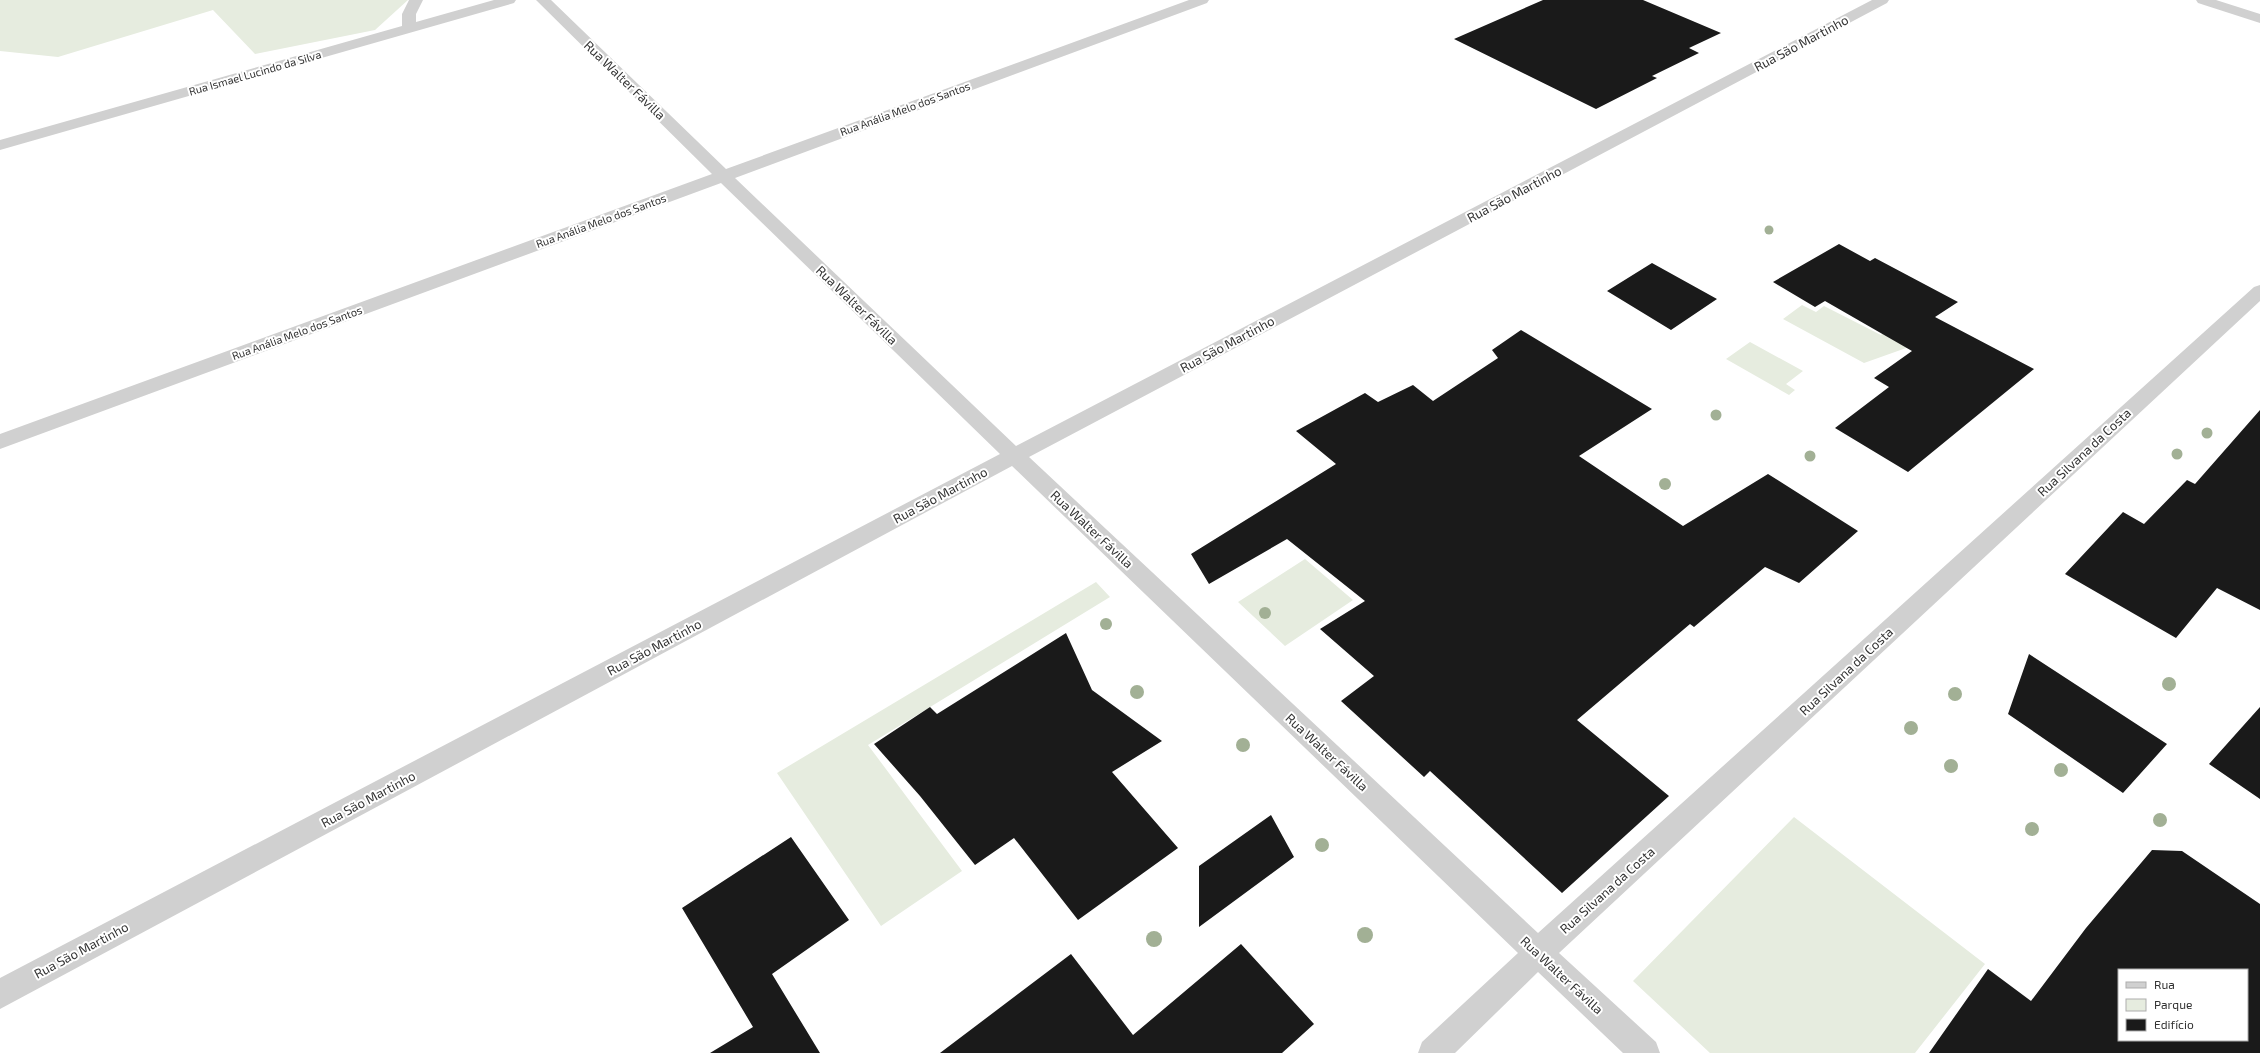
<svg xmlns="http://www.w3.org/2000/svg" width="2260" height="1053" viewBox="0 0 2260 1053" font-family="'Exo 2',sans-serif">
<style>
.green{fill:#e6ecdf}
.building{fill:#1a1a1a;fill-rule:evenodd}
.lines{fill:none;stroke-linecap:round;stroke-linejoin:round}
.minor{fill:#d0d0d0;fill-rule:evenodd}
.tertiary{fill:#d0d0d0;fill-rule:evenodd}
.tree{fill:#a2b095}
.labels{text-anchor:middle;stroke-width:4;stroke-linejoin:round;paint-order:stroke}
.far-street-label{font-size:11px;fill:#333;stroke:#fff}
.street-label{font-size:13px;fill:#333;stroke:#fff}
</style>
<rect width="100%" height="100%" fill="#fff"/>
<path class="green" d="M0,0H408L375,30L255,54L213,10L58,57L0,51Z
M1802,305L1816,312L1824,306L1881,335L1893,325L1909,347L1864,363L1783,319Z
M1750,342L1803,371L1786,384L1795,390L1789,395L1726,359Z
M1305,559L1353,600L1285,646L1238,602Z
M1096,582L1110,597L868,745L962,871L881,926L777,773Z
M1794,817L1985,964L1915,1053H1710L1633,981Z"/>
<path class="building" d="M1543,0H1643L1721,33L1689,48L1699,53L1652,76L1657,78L1596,109L1454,39Z
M1839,244L1870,261L1875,258L1958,302L1935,317L2034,369L1908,472L1835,428L1889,387L1874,378L1912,351L1825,301L1815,307L1773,282Z
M1652,263L1717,299L1671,330L1607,291Z
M1521,330L1652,409L1579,456L1683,526L1768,474L1858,531L1799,583L1765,567L1694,627L1690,624L1577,720L1669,796L1562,893L1430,771L1424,777L1341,701L1374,676L1320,629L1365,601L1287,539L1209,584L1191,554L1336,464L1296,431L1365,393L1378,402L1413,385L1433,401L1498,358L1492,350Z
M2260,410V610L2217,588L2176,638L2065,574L2123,512L2144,524L2187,480L2195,484Z
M1066,633L1092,690L1162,741L1112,772L1178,848L1078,920L1014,838L975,865L920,796L874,744L930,707L937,714Z
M2029,654L2167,744L2123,793L2008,714Z
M2260,707V799L2209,764Z
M1271,815L1294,857L1199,927V866Z
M791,837L849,920L772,974L820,1053H710L753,1027L682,908Z
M2152,850L2182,851L2260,904V1053H1929L1988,969L2031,1001L2086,928ZM2119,970H2247V1040H2119Z
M1241,944L1314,1024L1282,1053H940L1071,954L1133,1035Z"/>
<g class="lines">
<path class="minor" d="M409,0H423L416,14V22L494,0H516L514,3L0,150V140L402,26V14Z
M536,0H551L726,169L1189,0H1209L1207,3L735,178L1016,446L1872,0H1889L1887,3L1029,457L1538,933L2254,287L2260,285V301L1559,953L1656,1042L1660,1053H1623L1538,972L1455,1053H1418L1422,1042L1518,953L1012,466L0,1009V978L1000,454L721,183L0,449V434L712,174Z"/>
<path class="tertiary" d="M2196,0H2216L2260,14V23L2198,3Z"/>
</g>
<g class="tree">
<circle cx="1769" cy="230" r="4.5"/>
<circle cx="1716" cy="415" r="5.5"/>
<circle cx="2207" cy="433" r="5.5"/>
<circle cx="2177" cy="454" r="5.5"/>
<circle cx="1810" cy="456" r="5.5"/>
<circle cx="1665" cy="484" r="6"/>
<circle cx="1265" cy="613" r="6"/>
<circle cx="1106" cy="624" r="6"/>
<circle cx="2169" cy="684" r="7"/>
<circle cx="1137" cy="692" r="7"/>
<circle cx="1955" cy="694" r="7"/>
<circle cx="1911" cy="728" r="7"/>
<circle cx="1243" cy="745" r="7"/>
<circle cx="1951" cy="766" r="7"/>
<circle cx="2061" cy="770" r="7"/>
<circle cx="2160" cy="820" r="7"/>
<circle cx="2032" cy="829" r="7"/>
<circle cx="1322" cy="845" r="7"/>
<circle cx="1365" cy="935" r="8"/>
<circle cx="1154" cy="939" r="8"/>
</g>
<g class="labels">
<g class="far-street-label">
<text transform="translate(255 73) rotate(-16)" y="4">Rua Ismael Lucindo da Silva</text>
<text transform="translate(905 109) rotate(-20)" y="4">Rua Anália Melo dos Santos</text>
<text transform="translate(601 221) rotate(-20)" y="4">Rua Anália Melo dos Santos</text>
<text transform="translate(297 333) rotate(-20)" y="4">Rua Anália Melo dos Santos</text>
</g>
<g class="street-label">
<text transform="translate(1801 43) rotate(-28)" y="5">Rua São Martinho</text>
<text transform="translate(625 80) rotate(44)" y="5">Rua Walter Fávilla</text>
<text transform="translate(1514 194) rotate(-28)" y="5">Rua São Martinho</text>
<text transform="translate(857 305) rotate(44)" y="5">Rua Walter Fávilla</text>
<text transform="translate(1227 344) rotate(-28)" y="5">Rua São Martinho</text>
<text transform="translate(2084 452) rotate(-43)" y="5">Rua Silvana da Costa</text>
<text transform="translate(940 495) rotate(-28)" y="5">Rua São Martinho</text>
<text transform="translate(1092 529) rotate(43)" y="5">Rua Walter Fávilla</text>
<text transform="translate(654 647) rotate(-28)" y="5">Rua São Martinho</text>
<text transform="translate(1846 671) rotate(-43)" y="5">Rua Silvana da Costa</text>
<text transform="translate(1327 752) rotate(43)" y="5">Rua Walter Fávilla</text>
<text transform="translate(368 799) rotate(-28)" y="5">Rua São Martinho</text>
<text transform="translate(1607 890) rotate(-42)" y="5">Rua Silvana da Costa</text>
<text transform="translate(81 950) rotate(-28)" y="5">Rua São Martinho</text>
<text transform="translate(1562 975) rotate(43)" y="5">Rua Walter Fávilla</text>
</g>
</g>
<rect x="2118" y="969" width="130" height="72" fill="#ffffff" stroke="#adadad"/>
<rect x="2126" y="982" width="20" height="6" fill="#d0d0d0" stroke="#adadad"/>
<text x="2154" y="989" font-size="12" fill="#333333">Rua</text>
<rect x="2126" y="999" width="20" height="12" fill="#e6ecdf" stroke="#adadad"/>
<text x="2154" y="1009" font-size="12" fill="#333333">Parque</text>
<rect x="2126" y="1019" width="20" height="12" fill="#1a1a1a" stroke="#adadad"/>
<text x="2154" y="1029" font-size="12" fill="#333333">Edifício</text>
</svg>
